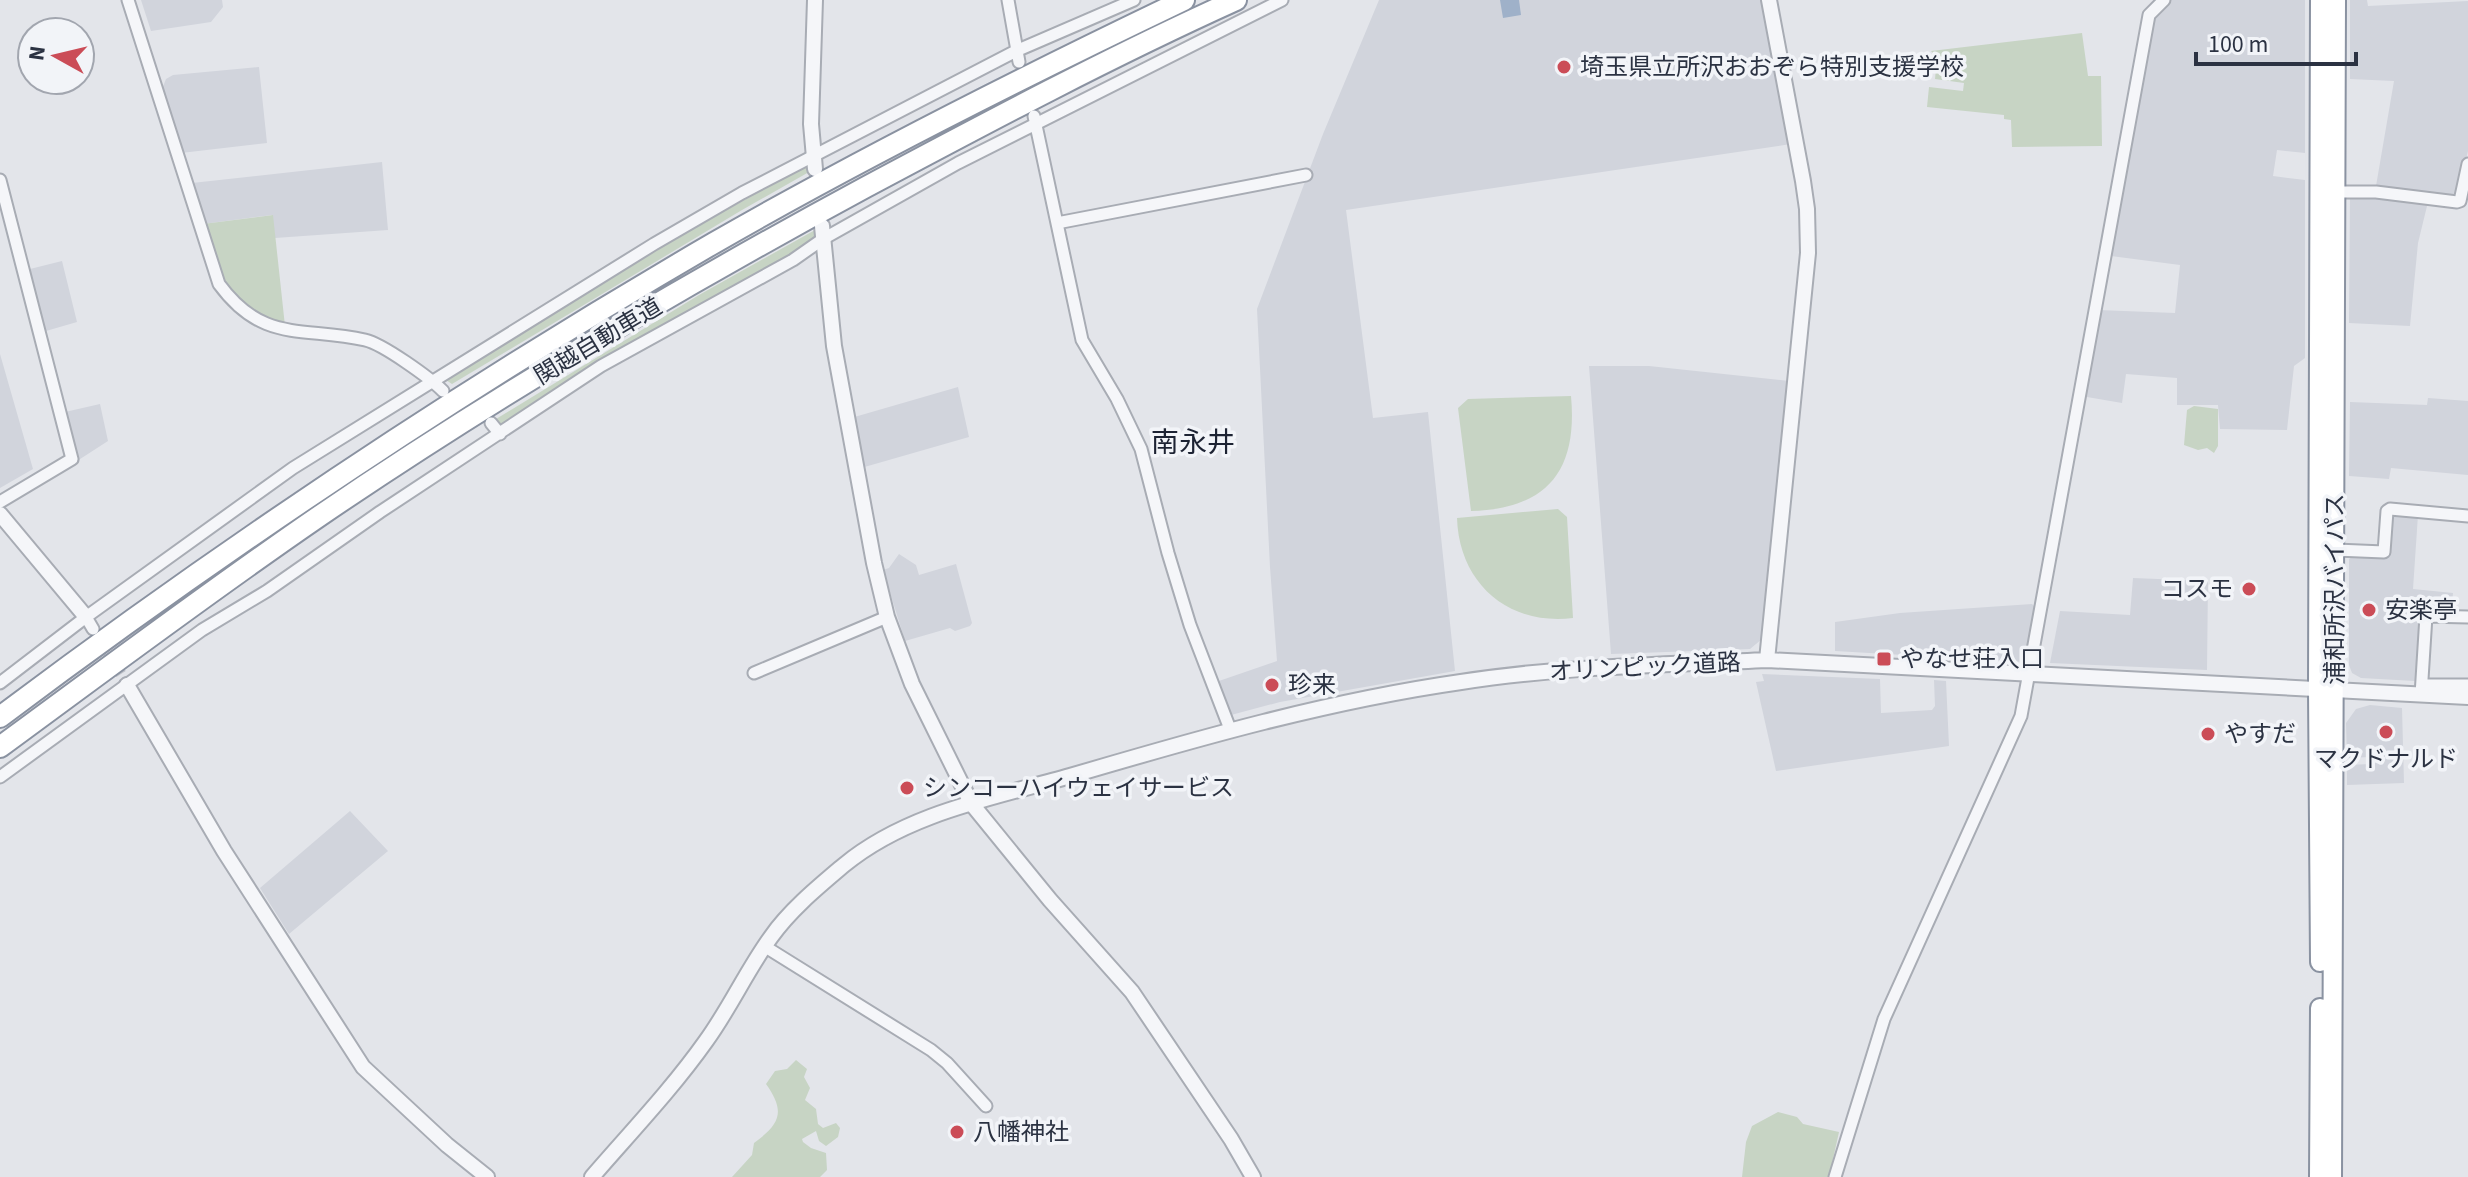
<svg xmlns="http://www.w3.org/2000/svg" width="2468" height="1177" viewBox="0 0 2468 1177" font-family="'Source Sans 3','Noto Sans JP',sans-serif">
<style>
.built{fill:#d1d4dc}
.green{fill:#c7d4c4}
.water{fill:#9fb1c9}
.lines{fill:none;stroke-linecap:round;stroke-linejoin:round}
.minor-tunnel{stroke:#bec1c8;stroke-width:11;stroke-dasharray:11 5.5;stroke-linecap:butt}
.minor-casing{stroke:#a8acb4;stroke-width:15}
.tertiary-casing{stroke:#a8acb4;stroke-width:18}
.trunk-casing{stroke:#8a92a1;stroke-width:22}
.motorway-casing{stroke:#8a92a1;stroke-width:24}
.minor{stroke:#f5f6f9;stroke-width:11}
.tertiary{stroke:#f5f6f9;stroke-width:14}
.trunk{stroke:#fff;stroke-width:18}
.motorway{stroke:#fff;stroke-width:20}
.poi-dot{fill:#cb4c57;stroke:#f2f4f8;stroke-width:3}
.labels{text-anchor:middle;stroke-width:7;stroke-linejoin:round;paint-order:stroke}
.poi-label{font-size:24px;fill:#2b3242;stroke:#f2f4f8;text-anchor:start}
.street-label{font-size:24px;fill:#2b3242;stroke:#f2f4f8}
.quarter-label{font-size:28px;fill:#1d2333;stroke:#f2f4f8}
</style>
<rect width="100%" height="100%" fill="#e3e5ea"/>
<path class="built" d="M141,0H222L223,7L211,22L151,31Z
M1379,0H1763L1791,144L1346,210L1373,418L1428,412L1455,671L1280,702L1231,715L1216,682L1277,661L1270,567L1257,309L1323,134Z
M2168,0H2305V153L2277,150L2273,176L2305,180V358L2294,366L2287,430L2220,429L2218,405H2177V378L2126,374L2122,403L2087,397L2084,393L2098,310L2175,313L2180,265L2111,256L2154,17Z
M2350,0H2367L2368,6L2468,1V151L2457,196L2454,198L2376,186L2394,81L2350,79Z
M259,67L267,143L181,153L162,89L166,79L173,75Z
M382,162L388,230L275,238L272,215L203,224L192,183Z
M2375,195L2428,202L2418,243L2410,326L2349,323L2350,196Z
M62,261L77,322L46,331L30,269Z
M0,354L33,469L0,488Z
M1589,366H1649L1789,381L1762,639L1750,649L1611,654Z
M958,387L969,437L861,468L851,418Z
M2428,398L2468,401V475L2391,468L2389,479L2349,476L2350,402L2427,405Z
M100,404L108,441L77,461L65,412Z
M2395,513L2418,515L2413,589L2453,593L2451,613L2423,610L2419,677L2415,681L2361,678L2352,673L2349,665V559L2354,555L2386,558L2388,554L2392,516Z
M899,554L916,565L919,575L956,564L972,623L970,626L955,631L950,628L905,641L883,570L889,568Z
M2133,578L2208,581L2207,670L2050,663L2060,611L2130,615Z
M2032,604L2035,607L2024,662L1835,651V622L1900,613Z
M1762,674L1880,679L1881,713L1932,710L1935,706L1934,680L1946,681L1949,746L1776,771L1756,682L1764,681Z
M2370,705L2402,708L2404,783L2347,785V765L2371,764L2370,757L2347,758L2346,723L2356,709Z
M350,811L388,851L289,934L260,888Z"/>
<path class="green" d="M2082,33L2088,76H2101L2102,146L2012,147L2011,120L2004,119V115L1927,107L1929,87L1963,91L1964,83L1935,79L1937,58L1931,51Z
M805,166L809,172L742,210L452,384L443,378L653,251Z
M273,215L285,326C229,310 221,274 203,224Z
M815,230L814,239L807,246L507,424H501L496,419L699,295Z
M1571,396C1578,472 1546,509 1471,511L1458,408L1468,399Z
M2194,406L2218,409V446L2214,453L2207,448L2198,450L2184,445L2187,410Z
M1558,509L1567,517L1573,618C1508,626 1459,583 1457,518Z
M796,1060L807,1069L804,1077L810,1088L805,1100L816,1109L818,1124L823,1128L836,1123L840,1128L838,1137L826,1146L819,1141L816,1131L802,1139L803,1142L811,1148L826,1153L827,1170L820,1177H732L752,1155L754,1143C780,1124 786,1112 766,1084L775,1071L787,1069Z
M1778,1112L1797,1117L1803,1124L1839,1132L1829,1177H1742L1746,1142L1752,1126Z"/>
<path class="water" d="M1500,0H1519L1521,15L1503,18Z"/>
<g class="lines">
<path class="minor-tunnel" d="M99,639L121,674"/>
<g class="minor-casing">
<path id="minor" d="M128,0L219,284C263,344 303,326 365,340C383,344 430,378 443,391
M1008,0L1019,62
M1034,116L1082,340L1117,399L1141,449L1168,553L1190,625L1230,729
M0,180L72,459L0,502
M2335,192H2376L2457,202L2460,201L2468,164
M1057,223L1306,175
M491,423L500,434
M2336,550L2384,552L2387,511L2390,509L2468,516
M86,617L93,629
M754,673L887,617
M0,683L86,617L293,468L654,244L742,193L1016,51L1134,0
M2422,685H2468
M2421,695L2426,616L2468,617
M0,777L202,630L267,591L380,512L601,366L793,260L823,239L958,163L1282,0
M764,946L931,1050L947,1063L986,1106
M1835,1177L1884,1019L2021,716L2149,15L2164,0"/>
</g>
<g class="tertiary-casing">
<path id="tertiary" d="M815,169L811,124L815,0
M822,226L834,346L874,563L887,617L912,684L971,803L1050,900L1132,992L1231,1139L1253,1177
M0,514L86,617
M1767,660L1808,253L1807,209L1803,181L1769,0
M127,685L224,851L363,1067L447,1145L487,1177
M592,1177C630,1133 672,1089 706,1041C730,1008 747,970 771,937C790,910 818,887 844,865C907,813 993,798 1070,776C1199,738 1328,701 1461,682C1563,666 1665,665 1767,660L2468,697"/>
</g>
<g class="trunk-casing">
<path id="trunk" d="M2320,962L2318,689L2320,0
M2319,1177L2320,1008
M2332,1177L2336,0"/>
</g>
<g class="motorway-casing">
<path id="motorway" d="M0,717C229,545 466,387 714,243C867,155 1025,76 1184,0
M0,747C105,670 210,591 318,517C494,397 679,288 866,187C988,122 1110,57 1236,0"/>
</g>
<use href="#minor" class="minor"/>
<use href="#tertiary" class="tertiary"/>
<use href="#trunk" class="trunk"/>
<use href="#motorway" class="motorway"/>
</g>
<g class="poi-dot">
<circle cx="1564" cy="67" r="8"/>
<circle cx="2249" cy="589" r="8"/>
<circle cx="2369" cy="610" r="8"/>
<rect x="1876" y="651" width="16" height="16" rx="4"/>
<circle cx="1272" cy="685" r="8"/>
<circle cx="2386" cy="732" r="8"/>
<circle cx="2208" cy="734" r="8"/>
<circle cx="907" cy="788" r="8"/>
<circle cx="957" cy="1132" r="8"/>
</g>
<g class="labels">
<g class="poi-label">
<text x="1580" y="75">埼玉県立所沢おおぞら特別支援学校</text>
<text x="2233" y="597" text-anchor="end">コスモ</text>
<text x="2385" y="618">安楽亭</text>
<text x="1900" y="667">やなせ荘入口</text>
<text x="1288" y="693">珍来</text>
<text x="2224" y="742">やすだ</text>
<text x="2386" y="767" text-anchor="middle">マクドナルド</text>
<text x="923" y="796">シンコーハイウェイサービス</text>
<text x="973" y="1140">八幡神社</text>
</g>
<g class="street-label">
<text transform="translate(598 341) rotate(-31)" y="8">関越自動車道</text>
<text transform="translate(2335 589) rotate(-90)" y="8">浦和所沢バイパス</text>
<text transform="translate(1645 667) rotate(-3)" y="8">オリンピック道路</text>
</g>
<g class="quarter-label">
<text x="1193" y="452">南永井</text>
</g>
</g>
<g transform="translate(56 56) rotate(278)"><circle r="38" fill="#f2f4f8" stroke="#a2a6af" stroke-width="2"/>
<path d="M0-6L14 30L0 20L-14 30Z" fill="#cb4c57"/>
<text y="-12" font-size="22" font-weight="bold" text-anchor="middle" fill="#2b3242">N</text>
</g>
<path d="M2196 52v12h160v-12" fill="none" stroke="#2b3242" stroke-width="4"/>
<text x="2208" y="52" font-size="24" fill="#2b3242" stroke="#f2f4f8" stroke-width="6" paint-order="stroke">100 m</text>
</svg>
